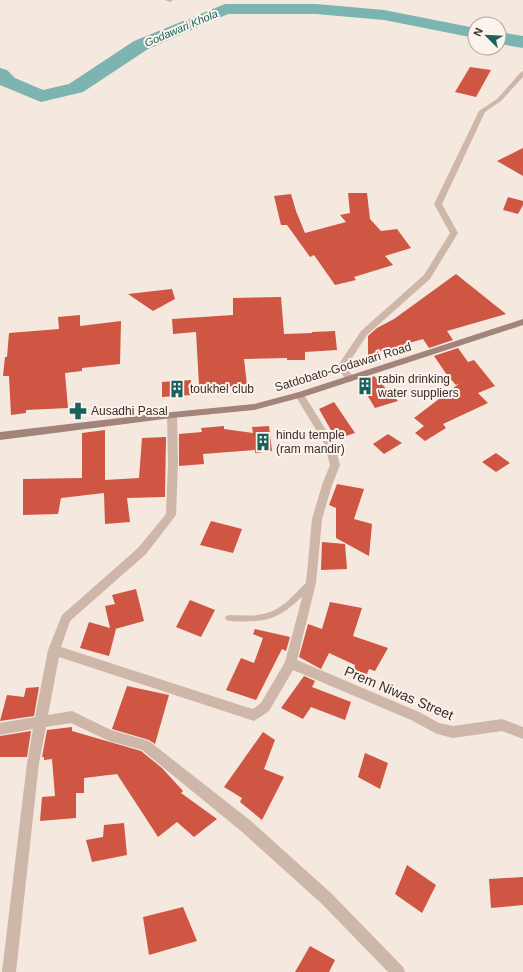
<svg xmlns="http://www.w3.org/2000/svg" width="523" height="972" viewBox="0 0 523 972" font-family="Helvetica,sans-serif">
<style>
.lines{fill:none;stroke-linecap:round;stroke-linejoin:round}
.river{fill:#7bb4b0;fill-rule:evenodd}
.building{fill:#ce5643}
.lane{fill:#ceb6a9;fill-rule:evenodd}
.street{fill:#ceb6a9;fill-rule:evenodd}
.secondary{fill:#a2847a;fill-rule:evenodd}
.labels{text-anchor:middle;stroke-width:4;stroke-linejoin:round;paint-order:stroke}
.far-water-label{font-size:11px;font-style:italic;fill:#1b605d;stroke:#fbf3ec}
.street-label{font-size:12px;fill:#3b2d29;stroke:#fbf3ec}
.poi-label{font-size:12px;fill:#3b2d29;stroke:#fbf3ec;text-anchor:start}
.near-street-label{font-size:14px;fill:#3b2d29;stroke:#fbf3ec}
</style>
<rect width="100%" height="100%" fill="#f4e8df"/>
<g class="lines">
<path class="river" d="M225,4H316L384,10L475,28V38L384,20L316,14H228L148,49L83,92L41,102L0,85V68L7,70L15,78L43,90L69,84L134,41Z
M499,32L523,36V48L499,44Z"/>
</g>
<path class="building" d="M470,67L491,70L476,97L455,92Z
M523,148V176L497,161Z
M348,193H367L370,219L381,231L397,229L411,248L385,256L393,265L354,277L356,280L335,285L314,255L310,257L287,225H281L274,196L291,194L296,211L305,233L346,222L340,215L350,213Z
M508,197L523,201V205L518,214L503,210Z
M456,274L506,314L447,331L453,340L429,348L423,339L368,355V336L377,328L394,319Z
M172,289L175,299L153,311L128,294Z
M281,297L284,334L312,333V332L335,331L337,350L305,352V360H287V358L244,359L247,385L226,387L199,385L196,332L173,334L172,319L233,315V298Z
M80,315V326L121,321L120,364L82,368V371L65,373L68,408L26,410V413L11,415L9,376H3L5,357H7L9,333L59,329L58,317Z
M458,348L468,362L474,360L495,386L478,393L488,403L443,424L446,428L425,441L415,433L424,426L414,418L460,383L456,385L447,375L434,356Z
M374,376L398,401L375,408L360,383Z
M191,380V395L162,397V382Z
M334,402L355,433L336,439L319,409Z
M224,426V429L253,433L252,427L269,426L272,451L255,453V450L203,454L204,464L179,466V434L202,432L201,428Z
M105,430V480L139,478L142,438L166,437L165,497L127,498L130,522L105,524L104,493L61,498L58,514L23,515V479L82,478V433Z
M388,434L402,443L384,454L373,444Z
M496,453L510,463L496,472L482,462Z
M337,484L364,489L354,519L372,524L369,556L336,538V508L329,505Z
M211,521L242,529L233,553L200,545Z
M322,542L345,544L347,569L321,570Z
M136,589L144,621L115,629H116L109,656L80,648L89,622L110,628L105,606L115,604L112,595Z
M190,600L215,610L201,637L176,627Z
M330,602L362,608L353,636L388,648L375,671L369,669L367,674L354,670L355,665L329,653L321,669L299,657L308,624L322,629Z
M255,629L290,637L286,651L282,649L256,700L226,690L241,658L254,663L263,638L253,634Z
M304,676L315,681L312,687L351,702L345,720L311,707L303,719L281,708Z
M127,686L169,695L155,744L149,740L112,729Z
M39,687L34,716L0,721L7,695L24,697L26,688Z
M72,727V731L141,751L162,768L183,791L181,793L217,819L194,837L177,822L158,837L117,774L84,778V793H76V818L40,821L42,797L55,796L52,759L44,760V757H42L47,730Z
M31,731L27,757H0V736Z
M263,732L275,740L264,769L284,777L262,820L240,802L242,798L224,787Z
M365,753L388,763L380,789L358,777Z
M124,823L127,855L92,862L86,840L103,837L104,825Z
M407,865L436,885L422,913L395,894Z
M523,877V905L491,908L489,879Z
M183,907L197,941L149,955L143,917Z
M310,946L335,960L329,972H295Z"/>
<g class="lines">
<path class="lane" d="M311,580L314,581L315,583L314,585C283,616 274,624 229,621L226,620L225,618L226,616L229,615C241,615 254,617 267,613C283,609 296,592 308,581Z"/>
<path class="street" d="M165,0H173L170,2Z
M523,71V77L501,101L485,112L442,204L458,233L430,279L367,335L346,367L355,379L350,382L347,381L337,367L361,331L424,275L450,233L434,204L479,111L497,99L521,72Z
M300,392L303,393L334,443L340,465L332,485L322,519L316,583L297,660L419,712L439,723L453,726L502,719L523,727V739L502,731L453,738L437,734L411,720L293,670L269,711L254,721L59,657L48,715L72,711L111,730L149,741L251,821L332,894L403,967L405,972H388L322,904L241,831L142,750L109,741L71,723L46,727L39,763L16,972H2L27,763L33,729L0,735V723L35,717L48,650L62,615L138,548L166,514L168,462L167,415L172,412L177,415L178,462L176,515L146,554L70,621L61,647L246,707L253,709L261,703L285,662L306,583L312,519L322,485L330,465L324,443L295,395Z"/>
<path class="secondary" d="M523,319V325L303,397L254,410L172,418L0,440V432L172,412L254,404L299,392Z"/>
</g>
<defs>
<g id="building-bare" transform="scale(1.38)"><path d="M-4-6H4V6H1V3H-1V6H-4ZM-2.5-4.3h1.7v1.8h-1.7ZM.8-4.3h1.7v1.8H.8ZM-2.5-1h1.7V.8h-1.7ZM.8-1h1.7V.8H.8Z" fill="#1b605d" stroke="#fbf3ec" stroke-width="2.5" paint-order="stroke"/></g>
<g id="pharmacy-bare" transform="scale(1.38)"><path d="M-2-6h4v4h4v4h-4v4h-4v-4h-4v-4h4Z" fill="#1b605d" stroke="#fbf3ec" stroke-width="2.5" paint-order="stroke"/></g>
</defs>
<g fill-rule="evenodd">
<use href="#building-bare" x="365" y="386"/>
<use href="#building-bare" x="177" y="389"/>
<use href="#pharmacy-bare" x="78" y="411"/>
<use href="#building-bare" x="263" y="442"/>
</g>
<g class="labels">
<g class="far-water-label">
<text transform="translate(181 28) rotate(-23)" y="4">Godawari Khola</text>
</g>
<g class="street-label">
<text transform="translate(343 367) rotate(-17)" y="4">Satdobato-Godawari Road</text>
</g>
<g class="poi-label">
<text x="378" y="383">rabin drinking<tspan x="378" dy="14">water suppliers</tspan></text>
<text x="190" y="393">toukhel club</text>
<text x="91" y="415">Ausadhi Pasal</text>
<text x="276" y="439">hindu temple<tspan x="276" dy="14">(ram mandir)</tspan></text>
</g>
<g class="near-street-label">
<text transform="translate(399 693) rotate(23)" y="5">Prem Niwas Street</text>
</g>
</g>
<g transform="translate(487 36) rotate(294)"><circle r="19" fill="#fbf3ec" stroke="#aea49e"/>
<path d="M0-3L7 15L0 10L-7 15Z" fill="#1b605d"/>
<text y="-6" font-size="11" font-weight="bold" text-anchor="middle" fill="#3b2d29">N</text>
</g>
</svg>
